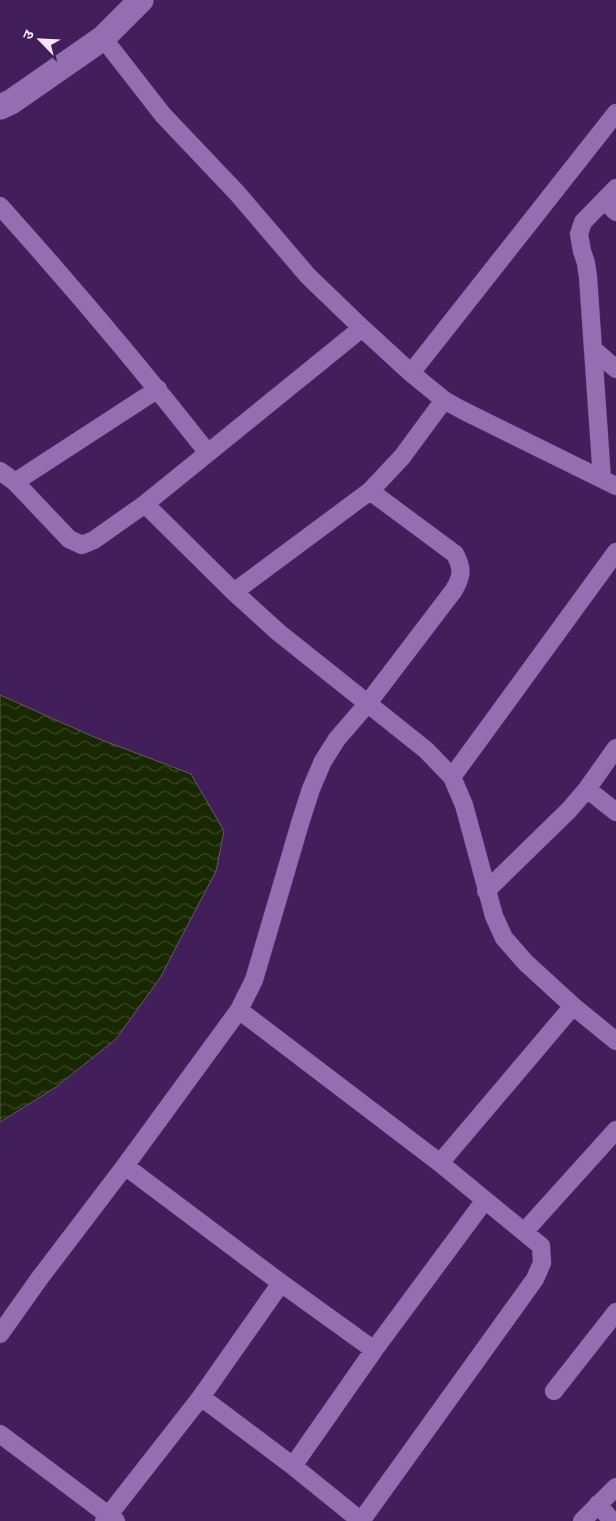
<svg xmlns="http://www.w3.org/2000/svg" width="616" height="1521" viewBox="0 0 616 1521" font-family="Quicksand,'Noto Sans Devanagari',sans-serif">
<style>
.water{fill:url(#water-waves);stroke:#5a624c}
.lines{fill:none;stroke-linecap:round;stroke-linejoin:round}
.street-casing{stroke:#59396c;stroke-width:19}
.secondary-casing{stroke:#59396c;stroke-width:26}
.street{stroke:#936eb1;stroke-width:18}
.secondary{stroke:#936eb1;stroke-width:25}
</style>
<defs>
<pattern id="water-waves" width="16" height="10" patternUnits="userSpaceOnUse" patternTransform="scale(1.25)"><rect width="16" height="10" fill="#182800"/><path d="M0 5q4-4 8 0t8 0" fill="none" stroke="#3a4726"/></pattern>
</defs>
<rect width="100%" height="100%" fill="#421e5a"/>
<path class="water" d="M0,695L94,737L191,774L224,831L216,871L160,978L116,1039L56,1087L0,1122Z"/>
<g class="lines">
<g class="street-casing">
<path id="street" d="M103,38L163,115L237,193L308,276L362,328L411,373L444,400L462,410L616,486
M604,200L616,212
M0,206C72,286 141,368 208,453
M593,349L616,369
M411,373L616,113
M0,471L15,482L69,539L82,545L94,540L145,504L362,328
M602,479L588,277L586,263L582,251L579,234L583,222L616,188
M15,482L158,389
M145,504L234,592L278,632L426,750L452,777L464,805L494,916L504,938L526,963L573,1006L616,1041
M234,592L370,491L402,457L444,400
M452,777L616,552
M587,789L616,812
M486,891L569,810L587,789L616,748
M239,1010L440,1163L541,1246L542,1263L535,1279L361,1521
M440,1163L573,1006
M125,1166L281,1283L374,1350
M524,1232L616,1130
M0,1334L39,1279L125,1166L239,1010L254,980L301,820L311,789L323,761L337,739L368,703L454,590C462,576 463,569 455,554L370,491
M554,1391L616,1312
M201,1397L293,1466L361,1521
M0,1434L116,1521
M293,1466L374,1350L485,1200
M598,1504L612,1521
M104,1521L201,1397L281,1283
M582,1521L616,1487"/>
</g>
<g class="secondary-casing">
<path id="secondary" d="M0,107L11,102L103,38L141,0"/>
</g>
<use href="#street" class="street"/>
<use href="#secondary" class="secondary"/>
</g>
<g transform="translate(40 40) rotate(294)" stroke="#421e5a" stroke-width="4" paint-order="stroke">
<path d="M0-4L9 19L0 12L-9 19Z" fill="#f3e8fe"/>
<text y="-8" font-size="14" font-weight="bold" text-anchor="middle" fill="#f3e8fe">उ</text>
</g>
</svg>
